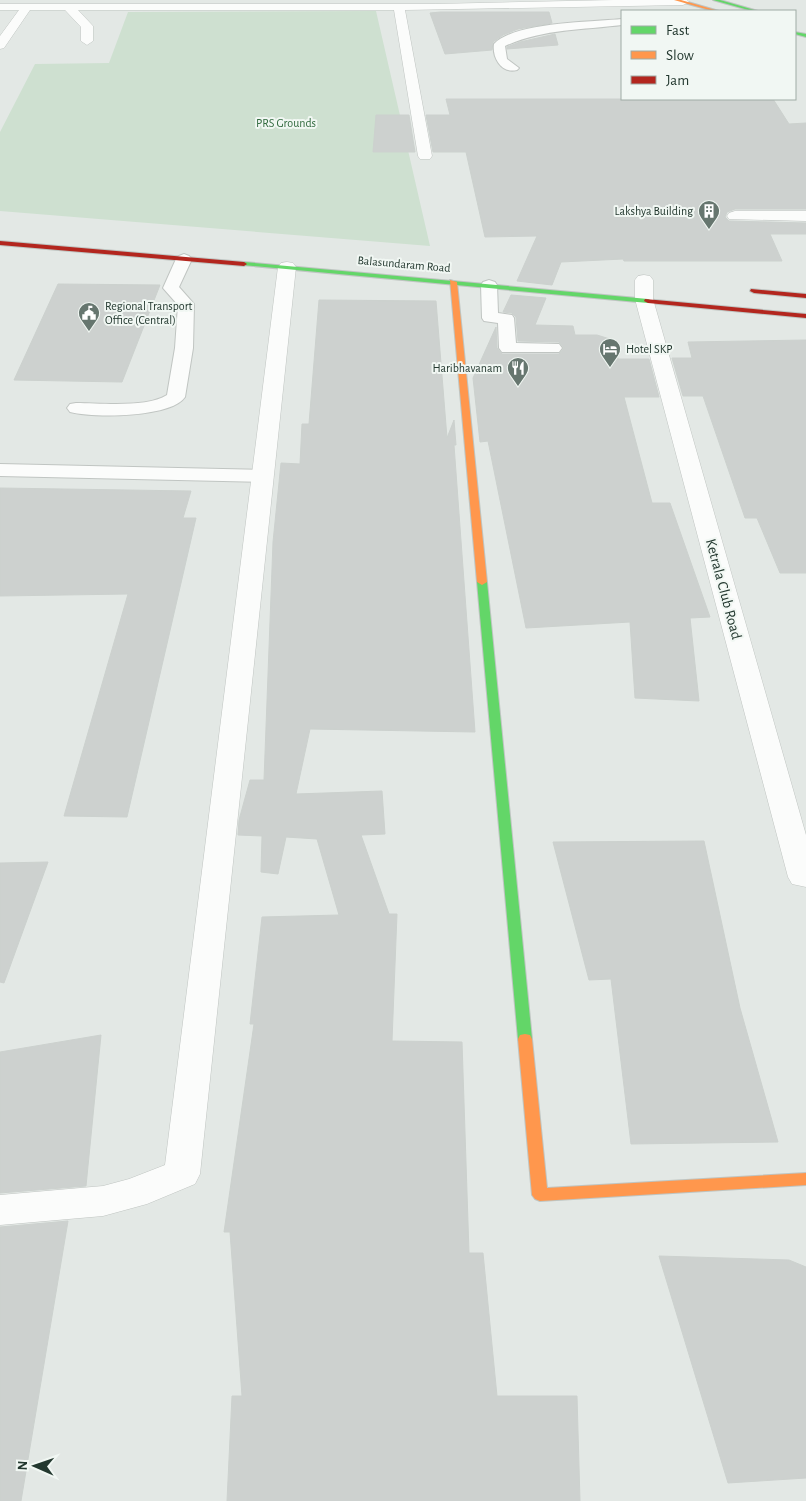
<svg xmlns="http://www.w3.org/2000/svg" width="806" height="1501" viewBox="0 0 806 1501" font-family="'Alegreya Sans',sans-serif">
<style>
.green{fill:#cee0d0}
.building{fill:#cdd1cf;stroke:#ccd1ce}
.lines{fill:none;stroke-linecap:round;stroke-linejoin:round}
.lane-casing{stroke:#c0c5c2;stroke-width:2}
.street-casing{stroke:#c0c5c2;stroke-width:1}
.fast-casing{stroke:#bfc5c2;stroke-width:2}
.slow-casing{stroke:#bfc5c2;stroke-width:2}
.jam-casing{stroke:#bfc5c2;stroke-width:2}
.lane{fill:#fbfcfb;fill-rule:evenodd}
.street{fill:#fbfcfb;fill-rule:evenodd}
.fast{fill:#63d668;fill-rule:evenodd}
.slow{fill:#ff974d;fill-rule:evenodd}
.jam{fill:#b3261e;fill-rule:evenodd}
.labels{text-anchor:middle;stroke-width:4;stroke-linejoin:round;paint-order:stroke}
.far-park-label{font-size:12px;fill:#326b3f;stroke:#f1f7f3}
.far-poi-label{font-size:12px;fill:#23382f;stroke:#f1f7f3;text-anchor:end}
.far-street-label{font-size:12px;fill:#23382f;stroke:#f1f7f3}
.street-label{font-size:15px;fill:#23382f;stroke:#f1f7f3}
</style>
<rect width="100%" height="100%" fill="#e3e8e5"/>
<path class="green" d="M376,11L430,246L0,211V132L35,64L109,63L128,12Z"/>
<path class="building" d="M441,12H549L552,23L518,29L503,35L493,42L492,50L445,54L430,13Z
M555,34L558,45L507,49V47L520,42Z
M446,99H773L789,124L806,123V209H735L727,212L725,217L729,221L806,223V234H770L782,261H624L623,259L561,262L552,285L517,281L537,236L485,237L466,152H433L426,115H450Z
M376,115H409L415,152H373Z
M58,284L160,285L122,382L14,380Z
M511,295L546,298L535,325L573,326L575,335H597L613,340L618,359H649L659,397H624L652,503H670L710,617L690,618L699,701L635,698L630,622L526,628L488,441L480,442L473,378L496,327L497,348L502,354H559L564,348L559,342L518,341L516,317L512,313L503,312Z
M319,300L436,301L447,438L454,420L456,445H454L475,732L310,729L296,794L382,791L385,834L361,835L389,914H397L392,1041L462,1042L469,1253H483L497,1396H577L580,1501H227L232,1396H242L230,1232H224L254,1024H250L262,917L339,915L317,839L286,837L278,874L261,872L262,836L238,835L239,820L250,780H264L273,542L281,463L300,464L302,424H309Z
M806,340V573H780L757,518H745L703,396H683L672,358H692L688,342Z
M0,488L191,491L183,518H196L127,817L64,816L128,594L0,596Z
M704,841L740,1008L778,1142L631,1144L611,979L589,980L553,842Z
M48,862L4,983L0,982V863Z
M101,1035L86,1186L0,1193V1052Z
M68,1221L21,1501H0V1227Z
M659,1256L789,1260L806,1267V1478L728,1483Z"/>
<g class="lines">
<g class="lane-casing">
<path id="lane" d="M622,19V25C582,30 542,29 505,46L507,59L519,68L517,70C501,74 492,57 494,44C514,22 593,22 622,19Z
M184,254L189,256L192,259L179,287L194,304L193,348L185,397C171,418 93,418 70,412L67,408L70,404L76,403C100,403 147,408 167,395L175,348L178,305L163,288L176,259L179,256Z
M489,280L495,282L497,285L498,313L512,315L514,318L516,343L559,344L562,348L559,352H502L499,348L498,323L484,321L482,318L481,285L483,282Z
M0,464L263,470L270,472L273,476L270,480L263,482L0,476Z"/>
</g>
<g class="street-casing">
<path id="street" d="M614,0H687L689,2L683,5L405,10L432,156L430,159H420L418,156L394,10H78L93,26V41L87,45L81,41V27L65,10H30L4,48L0,49V36L19,10H0V4H435Z
M735,211H806V221L729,219L727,216L729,213Z
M287,262L293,263L296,267L200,1174L195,1184L147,1204L103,1216L0,1225V1195L103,1186L129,1179L165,1165L278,267L281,263Z
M644,275L650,276L653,280V299L806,835V887L792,884L788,877L635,299V280L638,276Z"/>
</g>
<g class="fast-casing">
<path id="fast" d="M713,0H720L758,11H752Z
M795,32L806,34V37L795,34Z
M244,262L648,299L652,301L648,303L242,265L241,264Z
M482,579L487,582L532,1039L530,1043L525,1044L520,1043L518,1039L477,582Z"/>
</g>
<g class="slow-casing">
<path id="slow" d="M674,0H681L719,11H713Z
M450,280L457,282L487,582L482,585L477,582Z
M525,1034L530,1035L532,1039L547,1188L806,1173V1185L540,1201L535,1199L532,1195L518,1039L520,1035Z"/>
</g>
<g class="jam-casing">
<path id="jam" d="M0,241L244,262L247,264L244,266L0,245Z
M751,289L806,294V298L754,293L750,291Z
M645,299L806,314V318L648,303L644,301Z"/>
</g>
<use href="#lane" class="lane"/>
<use href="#street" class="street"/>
<use href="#fast" class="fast"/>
<use href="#slow" class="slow"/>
<use href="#jam" class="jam"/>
</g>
<defs>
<g id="building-pin" transform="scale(1.125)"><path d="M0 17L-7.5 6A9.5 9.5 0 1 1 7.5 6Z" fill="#66766f" stroke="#f1f7f3"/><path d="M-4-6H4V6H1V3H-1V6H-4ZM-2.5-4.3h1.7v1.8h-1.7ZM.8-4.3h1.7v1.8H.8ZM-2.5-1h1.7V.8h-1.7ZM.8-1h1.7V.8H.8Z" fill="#fff"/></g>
<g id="civic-pin" transform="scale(1.125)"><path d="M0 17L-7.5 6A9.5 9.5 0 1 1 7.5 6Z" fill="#66766f" stroke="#f1f7f3"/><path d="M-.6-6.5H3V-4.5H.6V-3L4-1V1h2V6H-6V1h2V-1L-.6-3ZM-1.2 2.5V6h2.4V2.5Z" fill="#fff"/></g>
<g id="hotel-pin" transform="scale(1.125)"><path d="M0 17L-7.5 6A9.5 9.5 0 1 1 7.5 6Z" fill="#66766f" stroke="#f1f7f3"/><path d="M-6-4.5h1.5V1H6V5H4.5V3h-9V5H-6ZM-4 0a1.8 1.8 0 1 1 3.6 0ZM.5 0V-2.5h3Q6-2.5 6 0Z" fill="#fff"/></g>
<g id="restaurant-pin" transform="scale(1.125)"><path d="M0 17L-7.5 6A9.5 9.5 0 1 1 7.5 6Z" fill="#66766f" stroke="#f1f7f3"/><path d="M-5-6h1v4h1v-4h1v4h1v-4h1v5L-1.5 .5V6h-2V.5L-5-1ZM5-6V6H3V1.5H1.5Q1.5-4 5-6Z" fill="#fff"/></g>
</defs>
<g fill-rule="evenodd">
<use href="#building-pin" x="709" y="211"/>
<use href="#civic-pin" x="89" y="313"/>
<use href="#hotel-pin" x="610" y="349"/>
<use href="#restaurant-pin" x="518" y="368"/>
</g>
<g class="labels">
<g class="far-park-label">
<text x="286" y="127">PRS Grounds</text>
</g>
<g class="far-poi-label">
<text x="693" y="215">Lakshya Building</text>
<text x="105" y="310" text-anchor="start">Regional Transport<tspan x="105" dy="14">Office (Central)</tspan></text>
<text x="626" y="353" text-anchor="start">Hotel SKP</text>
<text x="502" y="372">Haribhavanam</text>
</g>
<g class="far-street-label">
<text transform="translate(404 264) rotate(5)" y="4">Balasundaram Road</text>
</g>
<g class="street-label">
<text transform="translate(724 589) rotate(75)" y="5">Ketrala Club Road</text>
</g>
</g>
<rect x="621" y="10" width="175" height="90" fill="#f1f7f3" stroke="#9faba5"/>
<rect x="631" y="26" width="25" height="8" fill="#63d668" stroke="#9faba5"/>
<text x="666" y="35" font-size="15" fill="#23382f">Fast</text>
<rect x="631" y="51" width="25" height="8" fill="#ff974d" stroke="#9faba5"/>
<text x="666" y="60" font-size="15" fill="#23382f">Slow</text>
<rect x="631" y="76" width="25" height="8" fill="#b3261e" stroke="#9faba5"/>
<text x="666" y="85" font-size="15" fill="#23382f">Jam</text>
<g transform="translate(35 1466) rotate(272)" stroke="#f1f7f3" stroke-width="4" paint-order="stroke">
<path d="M0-4L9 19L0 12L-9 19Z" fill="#23382f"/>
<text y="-8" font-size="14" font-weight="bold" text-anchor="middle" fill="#23382f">N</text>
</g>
</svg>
